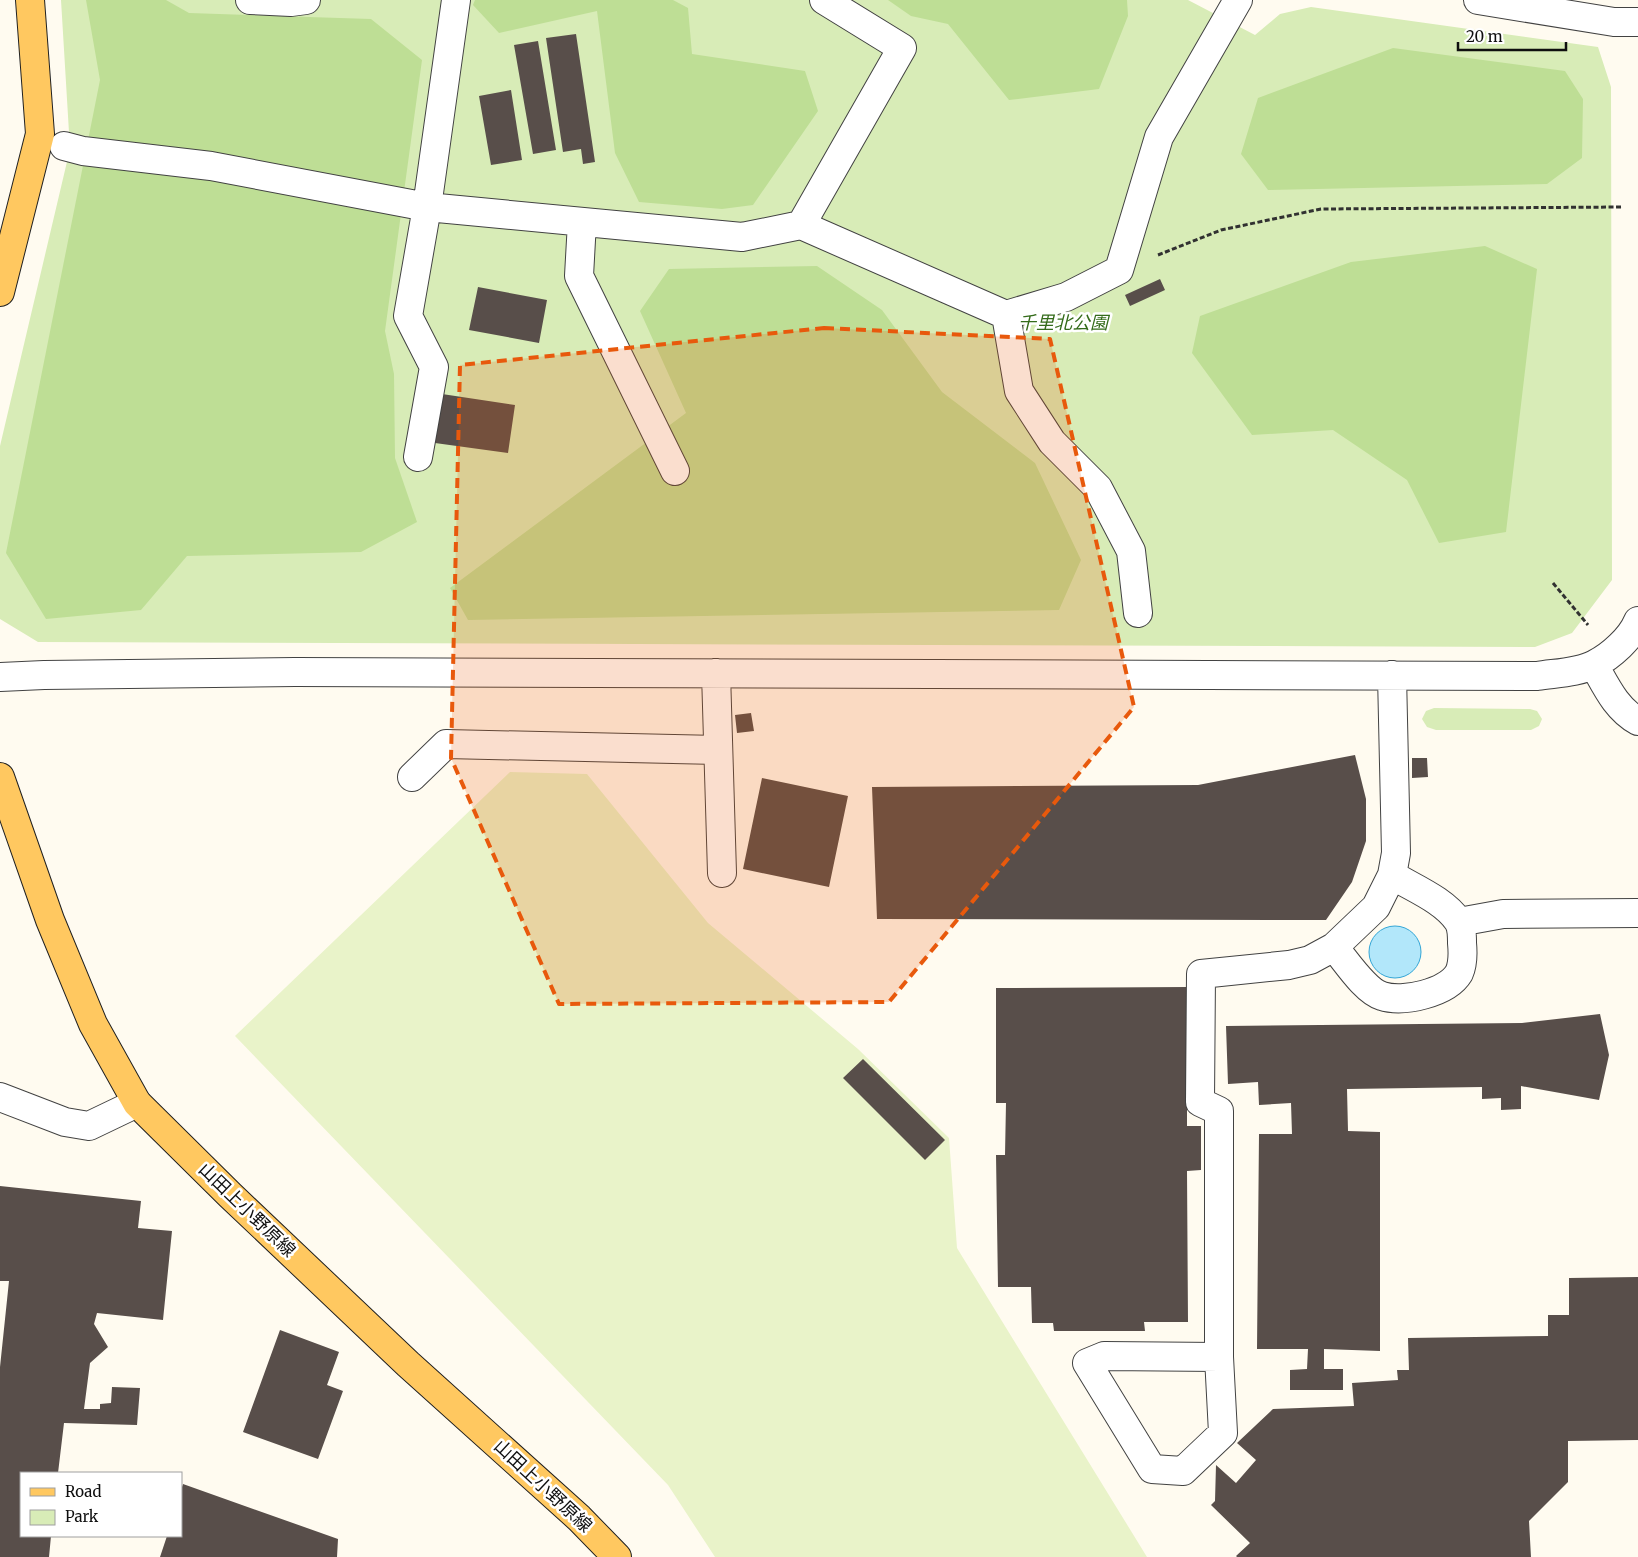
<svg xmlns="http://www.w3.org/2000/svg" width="1638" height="1557" viewBox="0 0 1638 1557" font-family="Merriweather,'Noto Sans JP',serif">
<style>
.green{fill:#d8ecb7}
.forest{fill:#bede95}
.pitch{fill:#e9f3c9}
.water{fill:#b2e7fa;stroke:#34a6d6}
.building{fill:#584e4a}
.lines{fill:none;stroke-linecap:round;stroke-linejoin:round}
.minor-casing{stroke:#424242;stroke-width:30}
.major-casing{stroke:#202020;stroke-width:30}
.path{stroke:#313131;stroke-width:3;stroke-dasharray:5 2.5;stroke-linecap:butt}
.minor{stroke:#fff;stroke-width:28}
.major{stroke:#ffc860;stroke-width:28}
.marked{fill:#e8590c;fill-opacity:0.2;stroke:#e8590c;stroke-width:4;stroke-dasharray:10 6;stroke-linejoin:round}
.labels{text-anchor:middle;stroke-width:5;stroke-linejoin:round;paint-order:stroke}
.park-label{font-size:18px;font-style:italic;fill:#346b1a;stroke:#fff}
.street-label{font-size:18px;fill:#0f0f0f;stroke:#fff}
</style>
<rect width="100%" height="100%" fill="#fffbf0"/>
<path class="green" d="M61,0H1188L1255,35L1280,14L1311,7L1598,47L1611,87L1612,580L1572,633L1535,647L38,642L0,619V446L70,149Z
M1434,708L1530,709L1537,711L1542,719L1539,726L1531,730H1436L1427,727L1422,719L1426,711Z"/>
<path class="forest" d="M86,0H166L189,13L371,19L422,60L385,331L394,374L395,458L417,522L361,552L187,556L141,610L46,619L6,553L100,80Z
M475,0H673L688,8L692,54L805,71L818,111L753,205L722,209L639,202L615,153L597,11L499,33L473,5Z
M888,0H1127L1128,16L1099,89L1009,100L948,24L911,16Z
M1393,48L1565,71L1583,99L1582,158L1547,184L1268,190L1241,154L1258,98Z
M1485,246L1537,269L1506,532L1439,543L1407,480L1333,430L1252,435L1192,353L1200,316L1351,262Z
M817,266L882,310L942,392L1035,463L1081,560L1059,610L468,620L450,588L686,413L640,311L669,269Z"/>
<path class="pitch" d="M510,772L587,774L708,923L858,1049L949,1138L957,1248L1147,1557H715L668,1485L235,1036Z"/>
<path class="water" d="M1369 952a26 26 0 1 1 52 0a26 26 0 1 1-52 0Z"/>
<path class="building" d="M576,34L595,162L583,164L581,149L563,152L546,38Z
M538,41L556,150L533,154L514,45Z
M511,90L522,160L491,165L479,96Z
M1160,279L1165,290L1130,306L1125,295Z
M478,287L547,300L539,343L469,330Z
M442,394L515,405L508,453L435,443Z
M751,713L754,731L737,733L735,715Z
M1355,755L1366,799V841L1352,882L1326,920L877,919L872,787L1198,785Z
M1412,758H1427L1428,777L1412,778Z
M762,778L848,796L829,887L743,869Z
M1187,987V1126H1201V1170L1187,1171L1188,1322H1144L1145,1331H1054L1053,1323H1032L1031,1287H998L996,1155H1005L1006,1103H996V988Z
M1600,1014L1609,1055L1599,1100L1521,1086V1109L1501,1110V1098L1482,1099V1087L1347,1089L1348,1131L1380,1132V1351L1324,1349V1369H1343V1390H1290V1370L1307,1369L1308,1349H1257L1259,1134H1292L1291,1103L1259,1105L1258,1082L1228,1084L1226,1026L1522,1023Z
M863,1059L945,1140L925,1160L843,1078Z
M0,1186L141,1201L138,1228L172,1231L163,1320L97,1313L94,1324L108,1347L90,1363L84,1409H100V1404L111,1403L112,1387L140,1388L137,1425L64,1423L58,1473H21V1536H51L49,1557H0V1367L9,1281H0Z
M1638,1277V1440L1568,1441V1482L1529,1521L1531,1557H1237L1236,1556L1250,1543L1211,1505L1215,1501L1216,1465L1236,1483L1256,1460L1237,1443L1273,1409L1354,1406L1352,1383L1398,1380L1397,1370H1409L1408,1338L1548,1336V1315H1569V1278Z
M280,1330L339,1352L327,1385L343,1391L318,1459L243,1432Z
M183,1484L338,1539L337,1557H160L167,1536H181V1490Z"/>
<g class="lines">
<g class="minor-casing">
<path id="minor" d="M250,0L291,2L306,0
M1478,0L1614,22H1638
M64,146L83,151L211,166L427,207L742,237L801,225L1006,315L1066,297L1119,270L1159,137L1238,0
M582,222L579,276L675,471
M801,225L902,48L824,0
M1006,315L1019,391L1052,442L1098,488L1131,551L1138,613
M418,457L434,367L408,316L427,207L456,0
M1594,665C1606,686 1616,709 1638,721
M716,673L722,873
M0,677L44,675L295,672L1537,676C1555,673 1578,673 1595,664C1611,656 1631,638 1638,621
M412,777L446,744L718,750
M1459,922L1503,914L1638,913
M1334,947C1346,961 1365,991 1382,996C1403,1003 1447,993 1459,973C1463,964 1463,953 1462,943C1462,936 1462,927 1458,921C1444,900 1413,888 1392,875
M0,1097L65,1122L89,1126L137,1103
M1219,1357L1104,1356L1087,1363L1152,1469L1183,1471L1223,1433L1219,1357V1111L1200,1102L1201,974L1289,965L1310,960L1334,947L1376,907L1392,875L1396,853L1392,675"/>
</g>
<g class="major-casing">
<path id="major" d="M0,292L40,134L30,0
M0,777L50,920L93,1024L137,1103L230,1195L408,1364L579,1518L617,1557"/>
</g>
<path class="path" d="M1158,255L1221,230L1321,209L1623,207
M1553,583L1588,625"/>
<use href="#minor" class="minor"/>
<use href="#major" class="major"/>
</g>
<path class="marked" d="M824,328L1050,339L1134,707L889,1002L559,1004L451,758L460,365Z"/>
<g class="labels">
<g class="park-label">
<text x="1063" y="329">千里北公園</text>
</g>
<g class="street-label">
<text transform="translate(247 1210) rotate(44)" y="6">山田上小野原線</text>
<text transform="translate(543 1486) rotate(43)" y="6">山田上小野原線</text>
</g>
</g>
<rect x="20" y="1472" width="162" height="65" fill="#ffffff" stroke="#9f9f9f"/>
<rect x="30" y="1488" width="25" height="8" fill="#ffc860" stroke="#9f9f9f"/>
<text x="65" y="1497" font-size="15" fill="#0f0f0f">Road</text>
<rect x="30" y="1510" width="25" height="15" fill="#d8ecb7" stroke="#9f9f9f"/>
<text x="65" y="1522" font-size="15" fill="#0f0f0f">Park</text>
<path d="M1458 42v8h108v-8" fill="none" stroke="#0f0f0f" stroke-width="2.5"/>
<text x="1466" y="42" font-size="15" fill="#0f0f0f" stroke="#ffffff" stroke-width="4" paint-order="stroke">20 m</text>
</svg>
